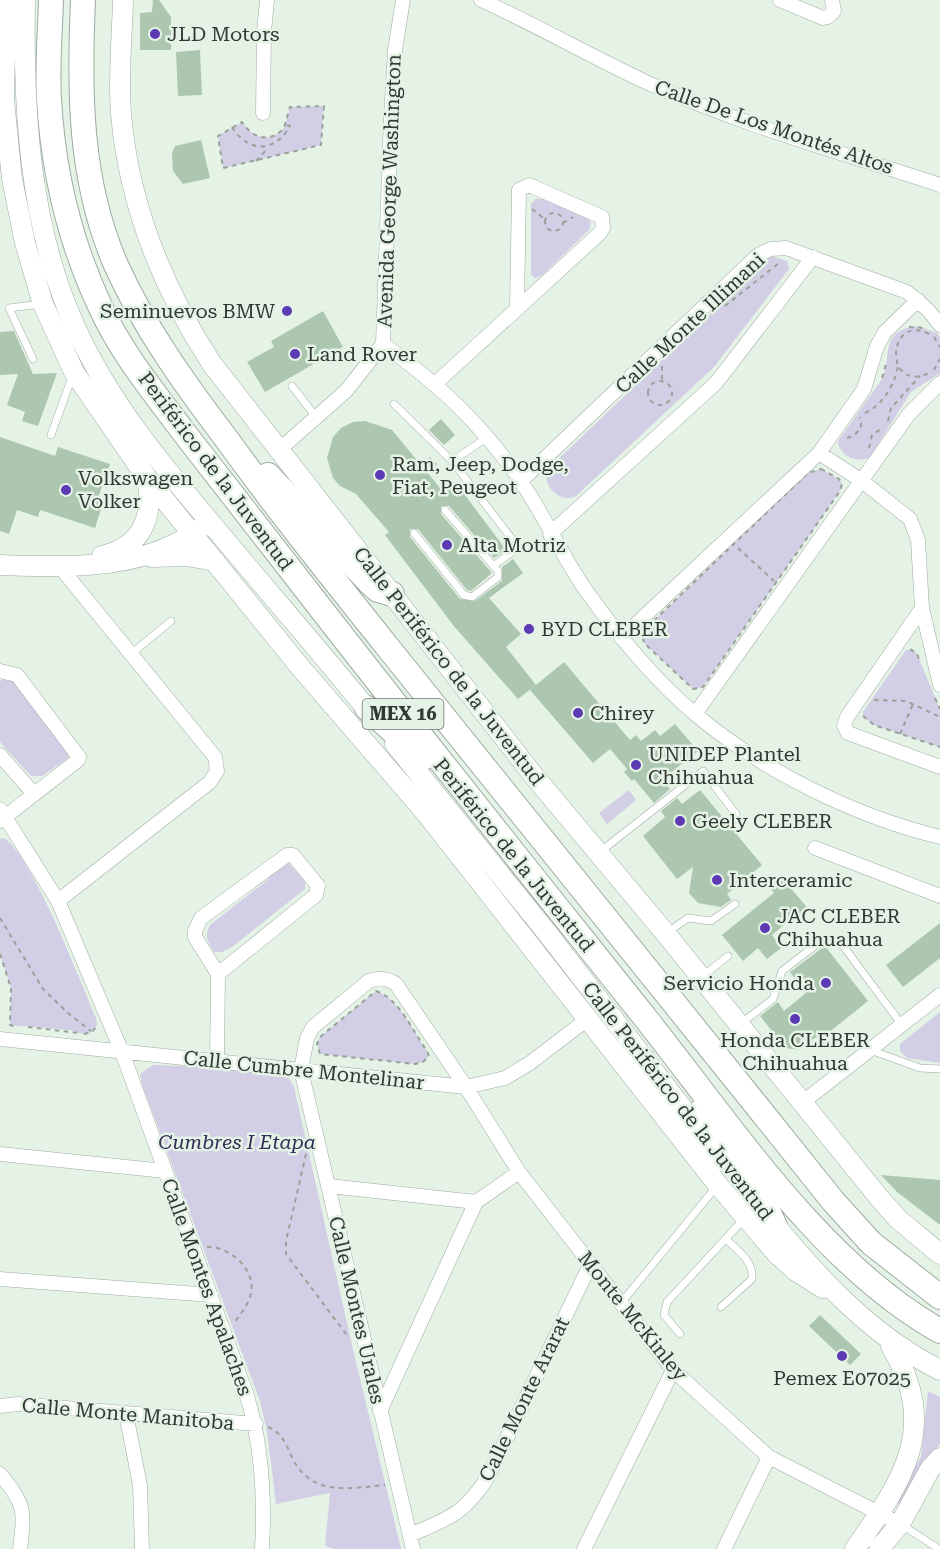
<svg xmlns="http://www.w3.org/2000/svg" width="940" height="1549" viewBox="0 0 940 1549" font-family="'Roboto Serif',serif">
<style>
.green{fill:#d1cee5}
.building{fill:#acc6af}
.lines{fill:none;stroke-linecap:round;stroke-linejoin:round}
.lane-casing{stroke:#9eaca0;stroke-width:8}
.street-casing{stroke:#9eaca0;stroke-width:15}
.secondary-casing{stroke:#9eaca0;stroke-width:21}
.highway-casing{stroke:#9eaca0;stroke-width:26}
.path{stroke:#98a299;stroke-width:2;stroke-dasharray:4.5 4.5;stroke-linecap:butt}
.lane{stroke:#fff;stroke-width:7}
.street{stroke:#fff;stroke-width:14}
.secondary{stroke:#fff;stroke-width:20}
.highway{stroke:#fff;stroke-width:24}
.poi-dot{fill:#5c3ab3;stroke:#e5f3e6;stroke-width:2}
.labels{text-anchor:middle;stroke-width:5;stroke-linejoin:round;paint-order:stroke}
.shield{fill:#e5f3e6;stroke:#687069;stroke-width:1.5}
.shield-label{font-size:18px;font-weight:bold;fill:#323833}
.poi-label{font-size:20px;fill:#323833;stroke:#e5f3e6;text-anchor:start}
.street-label{font-size:20px;fill:#323833;stroke:#e5f3e6}
.park-label{font-size:20px;font-style:italic;fill:#342d56;stroke:#e5f3e6}
</style>
<rect width="100%" height="100%" fill="#e5f3e6"/>
<path class="green" d="M324,106L321,145L223,168L218,136L242,122C252,138 270,144 284,128L290,107Z
M536,199H543L587,217L591,223L590,229L541,276L535,278L531,275V204Z
M771,256L787,261L789,269L714,367L576,496C560,504 544,487 546,471Z
M917,326L937,333L940,337V373L911,392L870,457C858,464 839,456 838,441L882,379C893,357 878,331 917,326Z
M821,469L839,479L842,484L840,491L703,687L693,689L644,643L642,632L808,473Z
M913,649L917,654L940,709V747L874,725L863,717V712L906,650Z
M0,680H12L67,746L68,758L42,776H31L0,742Z
M629,790L636,800L607,824L599,813Z
M4,838C32,855 81,983 96,1018L97,1025L92,1032L83,1034L70,1030L10,1025L11,988L0,954V839Z
M288,863L305,881V889L232,947L222,952H214C208,941 203,935 211,924L269,879C271,867 276,865 288,863Z
M376,991C399,998 413,1032 427,1051L429,1056L423,1062L415,1064L320,1054L317,1044L320,1037Z
M940,1012V1063L907,1058L900,1051V1044Z
M153,1065L212,1067L289,1078L294,1087L351,1341L401,1549H335L325,1546L330,1493L276,1504L267,1431L260,1401L142,1084L140,1074Z
M928,1391L940,1397V1443L903,1503H898L896,1499L921,1457Z"/>
<path class="building" d="M153,0H159L171,17V50H140V13L152,12Z
M200,50L202,95L178,96L176,52Z
M201,140L210,178L183,184L173,171L172,153L175,146Z
M323,311L343,347L265,392L247,362L274,347L271,341Z
M14,331L33,374L57,373L38,426L22,421L25,412L7,405L18,374L0,375V332Z
M441,419L455,435L444,445L429,430Z
M365,421L392,430L420,464L430,457L437,464L427,472L443,492L456,483L506,550L494,558L449,506H441V514L492,573L471,591L467,590L418,529H410V537L460,599L475,601L502,581V567L513,559L523,573L489,598L521,634L506,647L536,685L518,699L453,625L385,535L389,532L356,494L340,486L333,478L327,458L333,437L341,428L353,422Z
M0,437L55,456L58,447L110,464L98,498L104,500L95,528L40,510L38,517L17,510L9,534L0,531Z
M564,662L630,740L636,735L641,741L655,730L660,736L675,724L698,751L663,779L670,789L654,803L634,779L632,781L624,772L627,769L610,749L593,763L530,690Z
M700,790L762,865L727,894L731,900L721,907L698,903L689,893L693,867L677,879L643,836L665,817L661,811L677,798L682,804Z
M783,879L810,911L797,922L793,917L772,935L781,948L767,959L758,948L743,961L722,935L774,893L771,889Z
M940,923V958L903,987L886,965Z
M825,946L868,1001L822,1038L819,1035L799,1050L786,1048L760,1016L778,1002L784,1011L806,993L790,972Z
M881,1175L940,1180V1225L897,1192Z
M820,1315L861,1354L850,1365L809,1326Z"/>
<g class="lines">
<g class="lane-casing">
<path id="lane" d="M33,359L9,308L41,304
M292,386L316,417
M394,404L452,461L515,543V550L493,566
M51,435L72,377
M452,461L488,437
M414,533L464,595L472,597L498,577V571L445,510
M131,654L171,621
M601,851L703,771L736,814
M668,932L688,918L711,921L735,904
M703,976L728,956
M740,1024L773,999L782,971L821,941L835,939L841,943L902,1025
M870,1050L920,1068L940,1069
M621,1303L716,1187
M721,1307L752,1279C754,1261 737,1250 726,1239
M680,1334L664,1315L667,1302L744,1219
M902,1525L939,1549"/>
</g>
<g class="street-casing">
<path id="street" d="M481,0C538,26 592,57 648,83C742,125 843,153 940,185
M780,0L823,18L828,17L834,11L832,0
M263,113L264,32L267,0
M383,344C439,385 480,422 520,480C546,517 563,560 590,596C620,638 656,681 695,714C763,771 854,816 940,837
M436,383L600,233L603,228L602,217L529,185L519,190L517,308
M280,449L346,391L383,344L391,116L395,50L403,0
M819,453L862,481L910,519L918,540L922,608L940,685
M521,481L758,255L771,249L786,248L907,292L928,310L940,325
M550,534L716,383L813,257
M922,608L847,717L844,726L848,733L940,767
M621,638L819,453L864,389L877,346L885,332L918,300
M0,671L17,675L79,757L78,760L0,821
M695,714L909,414L940,383
M0,755L34,794
M0,809L58,901L122,1052L246,1393C262,1443 265,1496 262,1549
M815,848L940,896
M58,901L210,782L217,771L215,757L60,567
M0,1039L466,1087L505,1078L530,1063L589,1018
M217,1061L218,974L316,895L318,886L293,855H287L201,918L195,931V937L218,974
M803,1102L940,995
M0,1154L165,1171
M329,1186L476,1202
M0,1279L211,1295
M0,1406L18,1404L256,1424
M380,1411L476,1202L519,1172
M126,1414L140,1485L142,1549
M0,1474C25,1505 25,1509 20,1549
M410,1535C450,1518 464,1514 488,1477L590,1265
M413,1549L301,1070L307,1038L313,1027L369,981C379,977 387,978 396,984L466,1087L519,1172L673,1370L769,1457L900,1524
M584,1549L673,1370
M724,1549L769,1457"/>
</g>
<g class="secondary-casing">
<path id="secondary" d="M6,0L4,100L12,179L25,243L43,304L74,372L147,478L300,667L426,813L718,1185L777,1254L796,1271L823,1288
M25,0C23,108 29,224 74,324C108,401 161,464 215,528C268,592 323,654 375,719
M123,0C122,38 118,76 121,114C129,205 163,289 212,364L534,776L666,934L881,1200L898,1219L940,1254
M102,556C143,546 154,517 147,478
M151,557L187,556L215,561
M0,565C68,567 146,571 202,527
M395,744L548,934L724,1162
M767,1215C815,1275 871,1336 940,1370
M855,1549C903,1480 940,1427 891,1346
M879,1549L900,1524L930,1469L940,1458"/>
</g>
<g class="highway-casing">
<path id="highway" d="M51,0C50,33 47,66 49,99C53,170 70,242 100,306C120,351 153,391 182,430C231,493 280,556 329,619C434,754 541,887 647,1020C731,1126 822,1265 940,1331
M83,0C79,90 79,180 116,265C144,327 184,383 225,437C278,510 334,580 390,650C538,834 686,1017 833,1201L871,1243L940,1297
M268,475L370,583L378,590L392,594
M367,708L423,758
M701,1111L763,1200L775,1226"/>
</g>
<path class="path" d="M324,106L321,145L223,168L218,136L242,122C252,138 270,144 284,128L290,107Z
M232,127C248,153 275,153 290,126L286,125
M256,161L268,148
M532,209L546,220
M545 222a9 9 0 1 1 18 0a9 9 0 1 1-18 0Z
M563,223L573,217
M725,306L779,263
M909,327L924,328
M929,334C887,312 883,394 929,373
M934,337L940,347
M662,366V381
M934,370L940,359
M882,378L886,364
M648 393a12 12 0 1 1 24 0a12 12 0 1 1-24 0Z
M865,413C883,405 895,384 898,366
M888,421L891,408L920,376
M847,438C857,435 864,428 860,417
M869,448L872,435L881,429
M821,469L839,479L842,484L840,491L703,687L693,689L644,643L642,632L808,473Z
M738,548L774,581
M910,649L917,654L919,659
M935,698L940,709
M874,700L906,701L940,717
M863,716L874,725L940,747
M900,734L913,704
M0,918L43,989L69,1014L91,1031
M0,954L11,988L10,1025L14,1026
M376,991C399,998 413,1032 427,1051L429,1056L423,1062L415,1064L320,1054L317,1044L320,1037Z
M28,1027L79,1033
M84,1034L92,1032L97,1026
M306,1154L286,1241V1254L349,1338
M207,1247C229,1246 256,1269 251,1293C249,1304 241,1313 235,1322
M268,1427C281,1432 285,1442 291,1455C310,1498 349,1488 385,1485"/>
<use href="#lane" class="lane"/>
<use href="#street" class="street"/>
<use href="#secondary" class="secondary"/>
<use href="#highway" class="highway"/>
</g>
<g class="poi-dot">
<circle cx="155" cy="34" r="6"/>
<circle cx="287" cy="311" r="6"/>
<circle cx="295" cy="354" r="6"/>
<circle cx="380" cy="475" r="6"/>
<circle cx="66" cy="490" r="6"/>
<circle cx="447" cy="545" r="6"/>
<circle cx="529" cy="629" r="6"/>
<circle cx="578" cy="713" r="6"/>
<circle cx="636" cy="765" r="6"/>
<circle cx="680" cy="821" r="6"/>
<circle cx="717" cy="880" r="6"/>
<circle cx="765" cy="928" r="6"/>
<circle cx="826" cy="983" r="6"/>
<circle cx="795" cy="1019" r="6"/>
<circle cx="842" cy="1356" r="6"/>
</g>
<g class="labels">
<rect class="shield" x="362.5" y="699" width="81" height="30" rx="4.5"/>
<g class="shield-label">
<text x="403" y="720">MEX 16</text>
</g>
<g class="poi-label">
<text x="167" y="41">JLD Motors</text>
<text x="275" y="318" text-anchor="end">Seminuevos BMW</text>
<text x="307" y="361">Land Rover</text>
<text x="392" y="471">Ram, Jeep, Dodge,<tspan x="392" dy="23">Fiat, Peugeot</tspan></text>
<text x="78" y="485">Volkswagen<tspan x="78" dy="23">Volker</tspan></text>
<text x="459" y="552">Alta Motriz</text>
<text x="541" y="636">BYD CLEBER</text>
<text x="590" y="720">Chirey</text>
<text x="648" y="761">UNIDEP Plantel<tspan x="648" dy="23">Chihuahua</tspan></text>
<text x="692" y="828">Geely CLEBER</text>
<text x="729" y="887">Interceramic</text>
<text x="777" y="923">JAC CLEBER<tspan x="777" dy="23">Chihuahua</tspan></text>
<text x="814" y="990" text-anchor="end">Servicio Honda</text>
<text x="795" y="1047" text-anchor="middle">Honda CLEBER<tspan x="795" dy="23">Chihuahua</tspan></text>
<text x="842" y="1385" text-anchor="middle">Pemex E07025</text>
</g>
<g class="street-label">
<text transform="translate(774 127) rotate(19)" y="7">Calle De Los Montés Altos</text>
<text transform="translate(389 191) rotate(-88)" y="7">Avenida George Washington</text>
<text transform="translate(690 323) rotate(-43)" y="7">Calle Monte Illimani</text>
<text transform="translate(216 471) rotate(53)" y="7">Periférico de la Juventud</text>
<text transform="translate(449 666) rotate(52)" y="7">Calle Periférico de la Juventud</text>
<text transform="translate(514 855) rotate(51)" y="7">Periférico de la Juventud</text>
<text transform="translate(304 1070) rotate(6)" y="7">Calle Cumbre Montelinar</text>
<text transform="translate(678 1101) rotate(52)" y="7">Calle Periférico de la Juventud</text>
<text transform="translate(207 1287) rotate(70)" y="7">Calle Montes Apalaches</text>
<text transform="translate(357 1310) rotate(77)" y="7">Calle Montes Urales</text>
<text transform="translate(633 1316) rotate(51)" y="7">Monte McKinley</text>
<text transform="translate(524 1399) rotate(-64)" y="7">Calle Monte Ararat</text>
<text transform="translate(128 1414) rotate(5)" y="7">Calle Monte Manitoba</text>
</g>
<g class="park-label">
<text x="237" y="1149">Cumbres I Etapa</text>
</g>
</g>
</svg>
